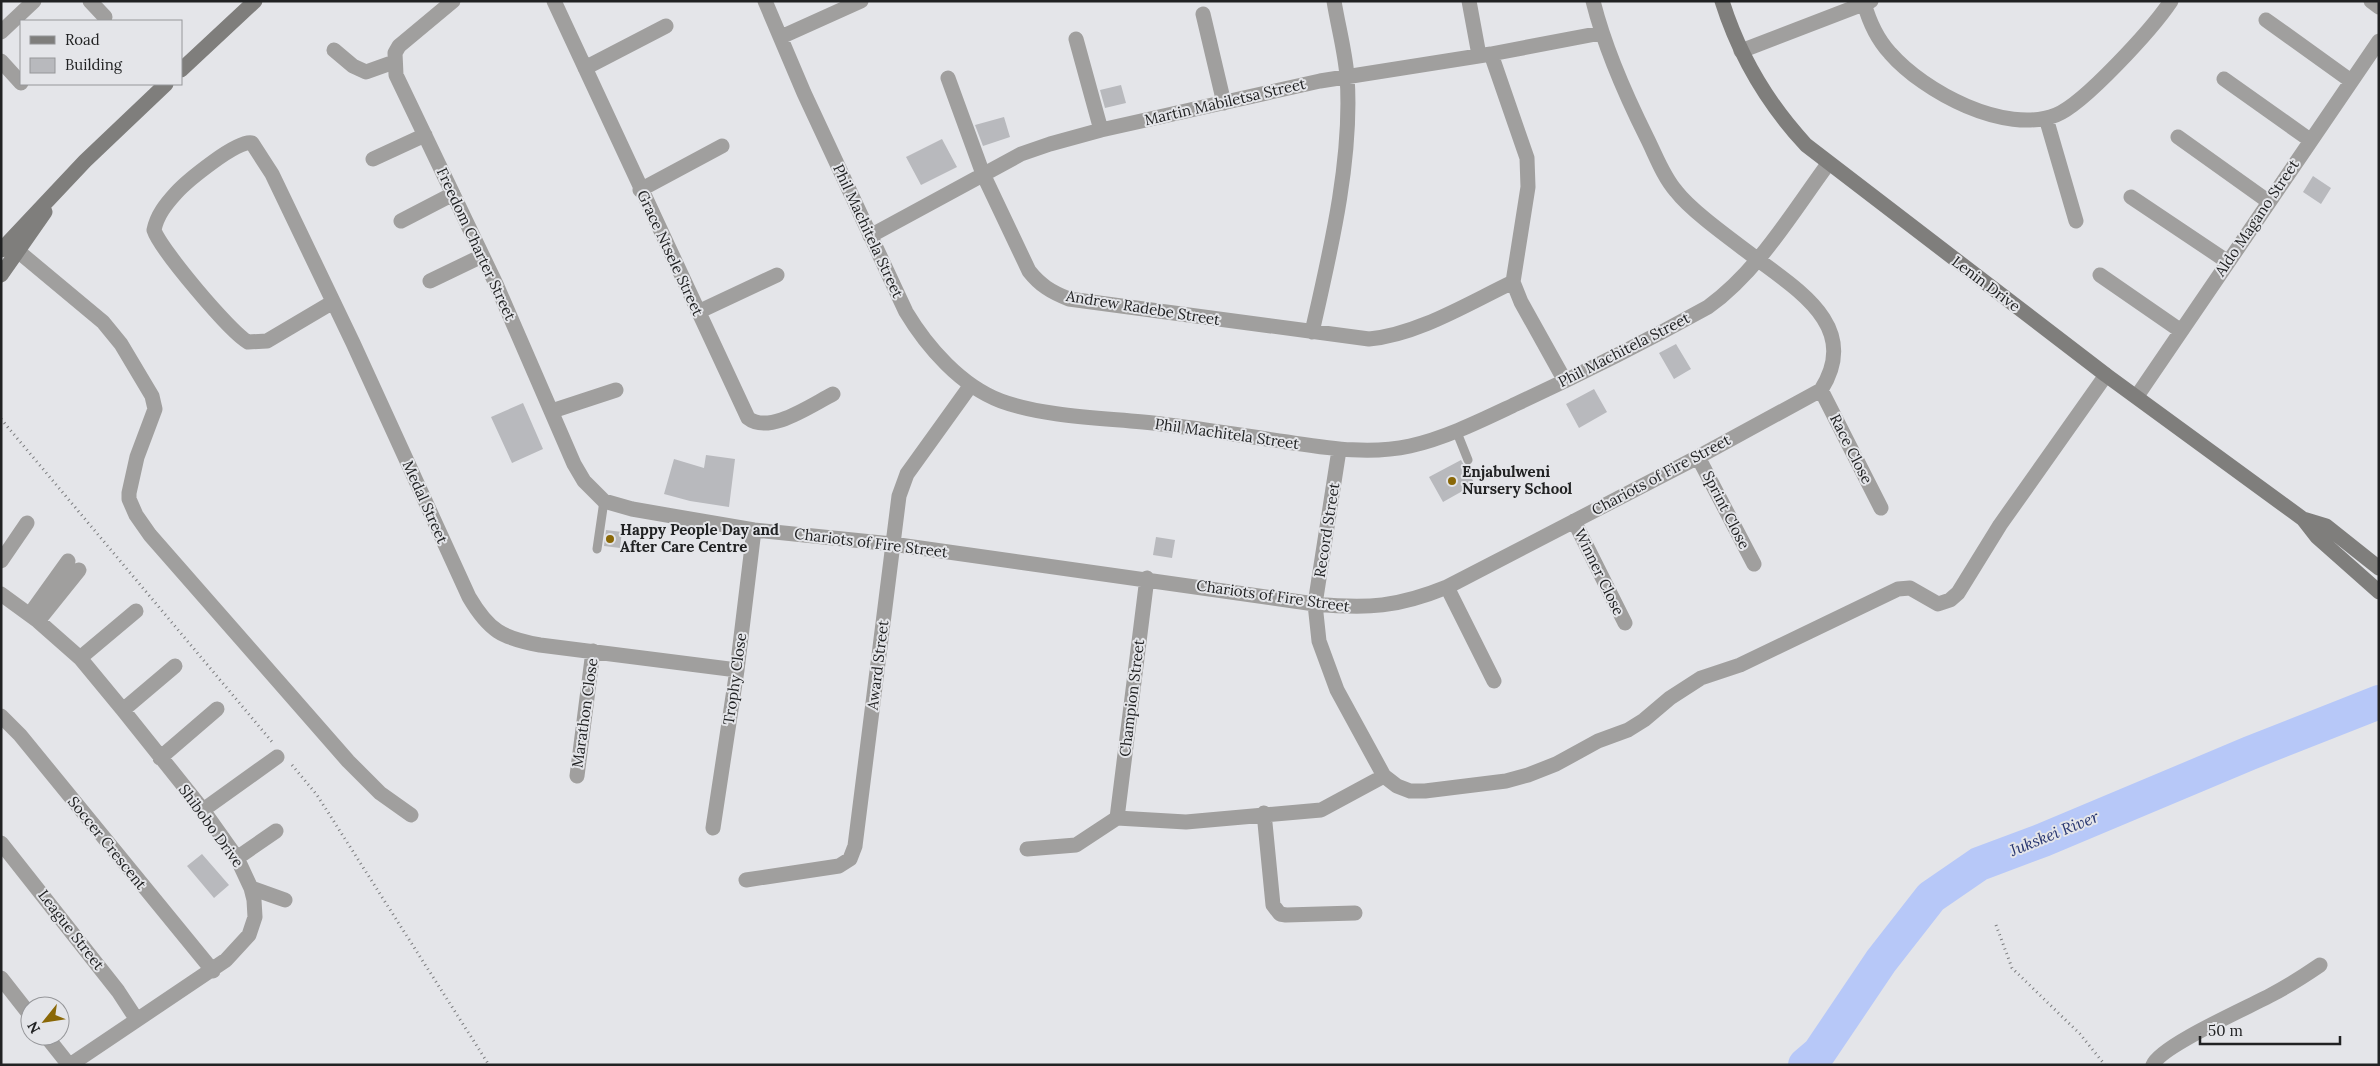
<svg xmlns="http://www.w3.org/2000/svg" width="2380" height="1066" viewBox="0 0 2380 1066" font-family="Lora,serif">
<style>
.lines{fill:none;stroke-linecap:round;stroke-linejoin:round}
.river{stroke:#b7c8f8;stroke-width:34}
.building{fill:#b8b9bd}
.path{stroke:#7c7d7f;stroke-width:3;stroke-dasharray:1 4;stroke-linecap:butt}
.lane{stroke:#a09f9e;stroke-width:9}
.street{stroke:#a09f9e;stroke-width:15}
.secondary{stroke:#7f7e7c;stroke-width:15}
.poi-dot{fill:#8a6807;stroke:#e4e5e9;stroke-width:2}
.labels{text-anchor:middle;stroke-width:4;stroke-linejoin:round;paint-order:stroke}
.street-label{font-size:15px;fill:#212223;stroke:#e4e5e9}
.poi-label{font-size:15px;font-weight:bold;fill:#212223;stroke:#e4e5e9;text-anchor:start}
.water-label{font-size:16px;font-style:italic;fill:#293771;stroke:#e4e5e9}
</style>
<rect width="100%" height="100%" fill="#e4e5e9"/>
<g class="lines">
<path class="river" d="M1805,1065L1819,1053L1881,961L1931,897L1979,864L2043,840L2250,753L2379,702"/>
</g>
<path class="building" d="M1121,85L1126,103L1105,108L1100,90Z
M1004,117L1010,137L983,146L975,125Z
M942,139L957,167L921,185L906,157Z
M2313,176L2331,188L2321,204L2303,192Z
M1676,344L1691,369L1674,379L1659,353Z
M1594,389L1607,412L1579,428L1566,404Z
M523,403L543,449L512,463L491,417Z
M706,455L735,459L729,507L690,501L664,494L674,459L704,468Z
M1461,460L1475,484L1443,502L1429,477Z
M606,530L622,532L620,548L604,546Z
M1156,537L1175,540L1172,558L1153,555Z
M202,854L229,885L214,898L187,866Z"/>
<g class="lines">
<path class="path" d="M1,419L273,743
M292,765L317,795L489,1065
M1996,925L2012,968L2080,1034L2105,1065"/>
<path class="lane" d="M1456,430L1468,460
M597,549L604,501"/>
<path class="street" d="M90,1L105,17
M453,1L399,46L395,53L396,75L496,284L574,464L584,481L604,501L632,509L754,530L892,544L1315,604C1368,609 1398,607 1447,587L1698,457L1821,390C1860,328 1801,292 1757,259C1735,242 1692,212 1676,191C1663,176 1656,156 1647,138C1625,94 1605,49 1593,1
M554,1L748,418C769,435 811,405 833,394
M765,1L804,93L906,312C927,347 961,386 1001,401C1047,418 1112,418 1161,424C1203,429 1245,436 1287,442C1328,448 1369,455 1410,446C1446,438 1482,420 1516,404C1581,374 1645,342 1708,307C1758,271 1792,213 1828,164
M1469,1L1479,55
M2371,1L2379,7
M1864,3C1869,21 1878,40 1890,53C1924,92 2005,135 2056,115C2084,104 2153,28 2171,1
M1203,14L1224,103
M2266,20L2351,81
M1,32L34,1
M781,37L861,1
M1076,39L1101,130
M334,50L353,66L366,72L394,62
M1741,51L1871,1
M1491,54L1527,158L1528,187L1513,282L1521,302L1565,381
M1,61L21,83
M585,68L666,26
M948,78L983,174L1029,271C1040,285 1051,292 1069,299L1369,339C1417,335 1469,303 1513,282
M2224,79L2310,140
M2046,118L2076,221
M2178,137L2269,202
M373,159L425,135
M640,190L722,146
M2131,197L2228,262
M401,221L453,194
M870,236L1021,154L1050,144L1101,130L1320,81L1491,54L1601,33
M19,252L103,322L121,344L152,396L155,409L137,457L129,493V499L136,515L150,535L348,761L380,793L411,815
M2100,275L2181,331
M430,281L482,256
M333,302L267,341L248,342C231,333 160,249 154,230C157,215 166,204 176,193C186,182 239,138 252,143L272,174L353,343L469,597C489,631 502,638 540,645L737,670
M698,312L777,275
M1312,332C1330,253 1353,158 1347,76C1345,51 1338,26 1334,1
M1821,390L1881,508
M2137,396L2379,41
M552,411L616,390
M1339,450L1315,604L1319,641L1337,690L1384,776L1397,786L1410,791H1425L1506,781L1528,775L1556,764L1598,741L1628,730L1644,720L1670,698L1701,678L1740,665L1898,589L1910,588L1938,604L1950,600L1958,593L2000,525L2106,375
M1698,457L1754,564
M1574,521L1625,623
M1,561L27,523
M1447,587L1494,681
M1,594L38,621L80,658L123,710L203,810L237,858L251,888L254,900L255,917L249,935L226,960L70,1065
M30,614L68,561
M38,621L79,570
M80,658L136,611
M123,710L175,666
M1,716L20,735L213,971
M160,758L217,709
M577,776L593,651
M203,810L277,757
M1264,813L1273,905L1280,914L1286,915L1355,913
M1117,818L1147,578
M713,828L737,670L754,530
M1,843L118,991L137,1020
M1027,849L1076,845L1117,818L1186,822L1321,810L1384,776
M237,858L276,831
M746,880L839,866L850,859L855,846L899,496L907,474L971,385
M251,888L285,900
M1,978L30,1015
M46,1036L69,1065
M2153,1065C2160,1046 2249,1007 2271,995C2288,986 2304,976 2320,965"/>
<path class="secondary" d="M1722,1C1739,55 1768,104 1806,145L2106,375L2303,519L2326,526L2379,568
M181,70L255,1
M1,250L85,161L166,84
M1,275L45,212
M2303,519L2317,537L2379,592"/>
</g>
<g class="poi-dot">
<circle cx="1452" cy="481" r="5"/>
<circle cx="610" cy="539" r="5"/>
</g>
<g class="labels">
<g class="street-label">
<text transform="translate(1225 102) rotate(-13)" y="5">Martin Mabiletsa Street</text>
<text transform="translate(2257 218) rotate(-56)" y="5">Aldo Magano Street</text>
<text transform="translate(868 231) rotate(65)" y="5">Phil Machitela Street</text>
<text transform="translate(476 244) rotate(65)" y="5">Freedom Charter Street</text>
<text transform="translate(670 253) rotate(65)" y="5">Grace Ntsele Street</text>
<text transform="translate(1986 284) rotate(37)" y="5">Lenin Drive</text>
<text transform="translate(1143 308) rotate(9)" y="5">Andrew Radebe Street</text>
<text transform="translate(1624 350) rotate(-27)" y="5">Phil Machitela Street</text>
<text transform="translate(1227 434) rotate(8)" y="5">Phil Machitela Street</text>
<text transform="translate(1851 449) rotate(63)" y="5">Race Close</text>
<text transform="translate(1661 475) rotate(-28)" y="5">Chariots of Fire Street</text>
<text transform="translate(425 502) rotate(66)" y="5">Medal Street</text>
<text transform="translate(1726 510) rotate(63)" y="5">Sprint Close</text>
<text transform="translate(1327 530) rotate(-81)" y="5">Record Street</text>
<text transform="translate(871 543) rotate(7)" y="5">Chariots of Fire Street</text>
<text transform="translate(1599 572) rotate(64)" y="5">Winner Close</text>
<text transform="translate(1273 596) rotate(8)" y="5">Chariots of Fire Street</text>
<text transform="translate(878 665) rotate(-83)" y="5">Award Street</text>
<text transform="translate(735 679) rotate(-82)" y="5">Trophy Close</text>
<text transform="translate(1132 698) rotate(-83)" y="5">Champion Street</text>
<text transform="translate(585 713) rotate(-82)" y="5">Marathon Close</text>
<text transform="translate(211 826) rotate(54)" y="5">Shibobo Drive</text>
<text transform="translate(107 843) rotate(51)" y="5">Soccer Crescent</text>
<text transform="translate(71 930) rotate(52)" y="5">League Street</text>
</g>
<g class="poi-label">
<text x="1462" y="477">Enjabulweni<tspan x="1462" dy="17">Nursery School</tspan></text>
<text x="620" y="535">Happy People Day and<tspan x="620" dy="17">After Care Centre</tspan></text>
</g>
<g class="water-label">
<text transform="translate(2054 833) rotate(-22)" y="6">Jukskei River</text>
</g>
</g>
<rect width="2380" height="1066" fill="none" stroke="#212223" stroke-width="5"/>
<rect x="20" y="20" width="162" height="65" fill="#e4e5e9" stroke="#96979a"/>
<rect x="30" y="36" width="25" height="8" fill="#7f7e7c" stroke="#96979a"/>
<text x="65" y="45" font-size="15" fill="#212223">Road</text>
<rect x="30" y="58" width="25" height="15" fill="#b8b9bd" stroke="#96979a"/>
<text x="65" y="70" font-size="15" fill="#212223">Building</text>
<g transform="translate(45 1021) rotate(240)"><circle r="24" fill="#e4e5e9" stroke="#96979a"/>
<path d="M0-4L9 19L0 12L-9 19Z" fill="#8a6807"/>
<text y="-8" font-size="14" font-weight="bold" text-anchor="middle" fill="#212223">N</text>
</g>
<path d="M2200 1036v8h140v-8" fill="none" stroke="#212223" stroke-width="2.5"/>
<text x="2208" y="1036" font-size="15" fill="#212223" stroke="#e4e5e9" stroke-width="4" paint-order="stroke">50 m</text>
</svg>
